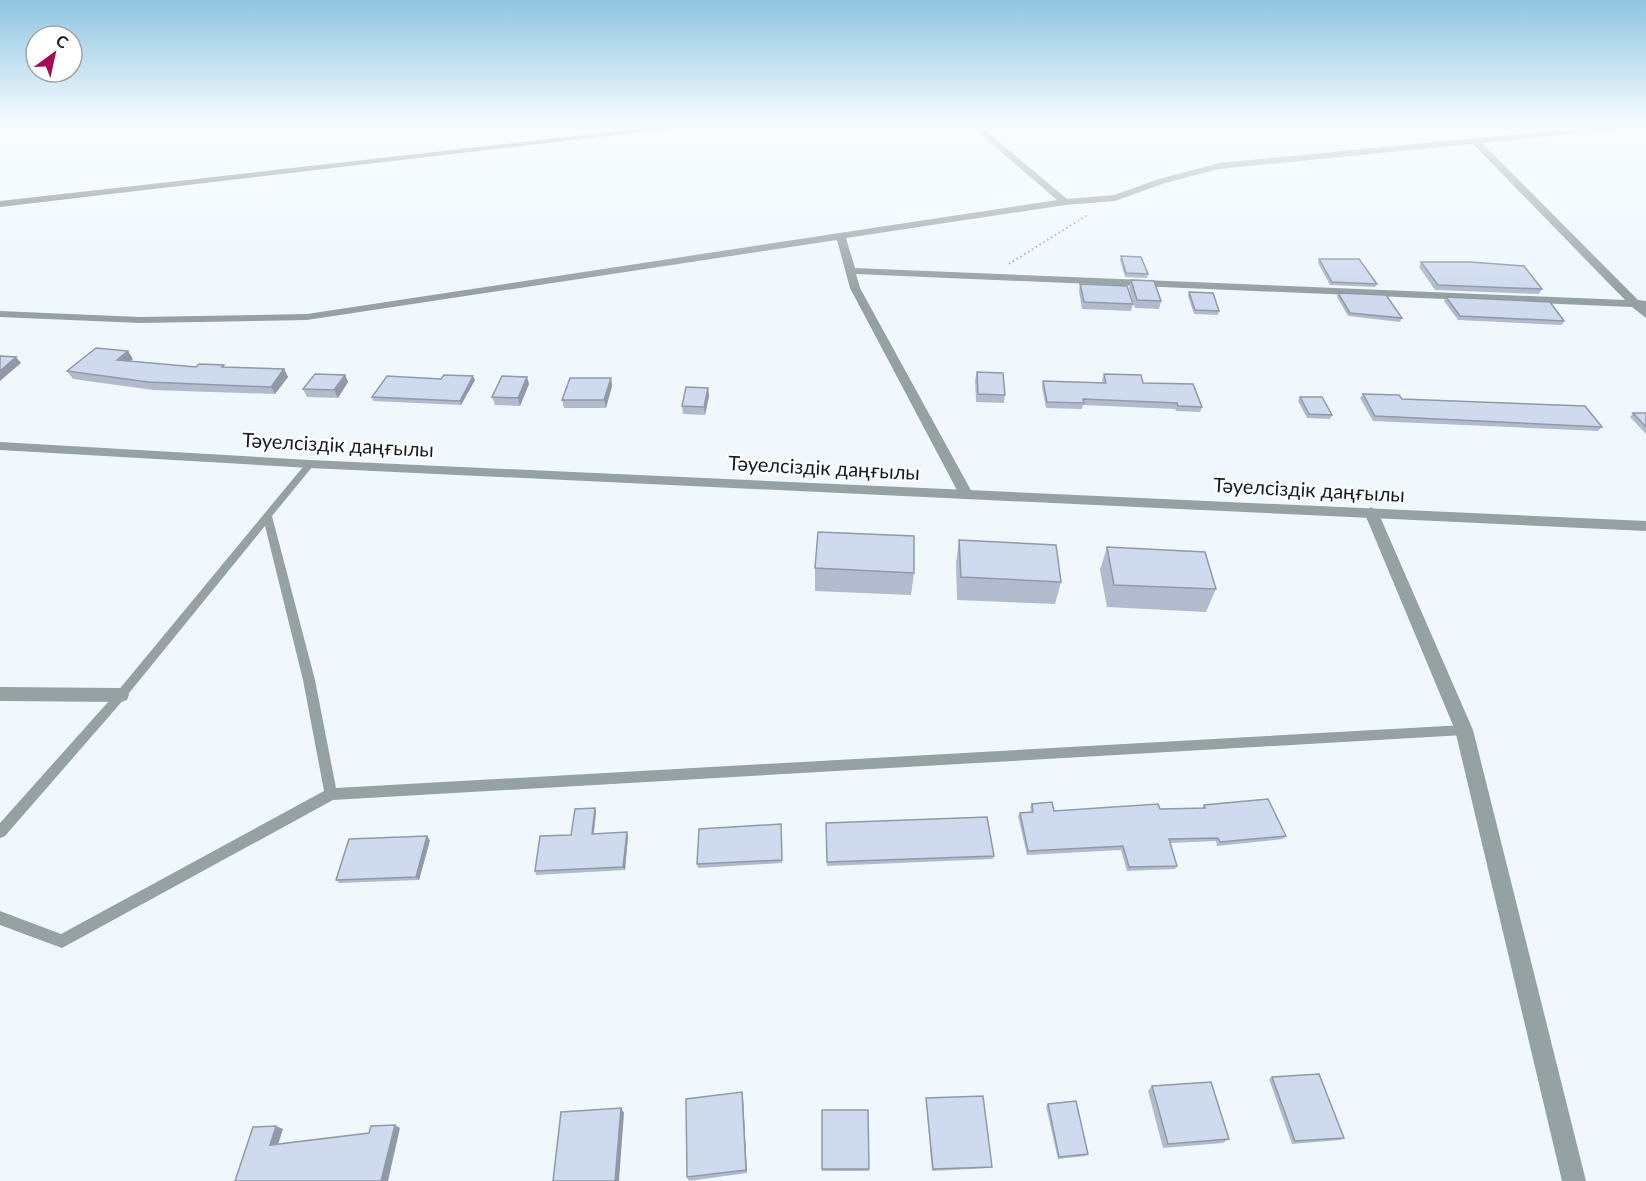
<svg xmlns="http://www.w3.org/2000/svg" width="1646" height="1181" viewBox="0 0 1646 1181" font-family="Lato,sans-serif">
<style>
.lines{fill:none;stroke-linecap:round;stroke-linejoin:round}
.path{stroke:#969ea3;stroke-width:2;stroke-dasharray:1.5 3;stroke-linecap:butt}
.service{fill:#96a1a4;fill-rule:evenodd}
.minor{fill:#96a1a4;fill-rule:evenodd}
.tertiary{fill:#96a1a4;fill-rule:evenodd}
.secondary{fill:#68797d;fill-rule:evenodd}
.wall{fill:#b2bbcd}
.shaded-wall{fill:#9199a7}
.building{fill:#cfdaee;stroke:#9199a7;stroke-width:1.5}
.labels{text-anchor:middle;stroke-width:4.5;stroke-linejoin:round;paint-order:stroke}
.street-label{font-size:20px;fill:#131b20;stroke:#fff}
</style>
<rect width="100%" height="100%" fill="#f0f8fe"/>
<g class="lines">
<path class="path" d="M1009,264L1089,214"/>
<path class="service" d="M310,461L315,464L313,466L272,516L315,680L336,788L1464,725L1468,726L1470,730L1468,734L1464,735L333,800L62,948L0,925V911L61,934L324,791L303,680L265,526L125,698L5,836L0,838V823L117,692L307,462Z"/>
<path class="minor" d="M970,125H979L1067,199L1114,195L1159,179L1219,163L1611,125H1642L1638,127L1482,143L1638,300L1646,301V318L1632,307L856,274L860,288L973,494L966,499L959,494L850,288L837,240L307,320L140,323L0,317V311L140,317L307,314L1057,200ZM1473,144L1625,300L855,268L846,238L1065,205L1115,201L1165,183L1219,169Z
M1371,507L1378,512L1473,730L1586,1181H1562L1455,730L1364,512Z
M0,687L121,688L127,690L129,695L127,700L121,702L0,701Z"/>
<path class="tertiary" d="M0,442L310,460L1646,521V531L310,468L0,450Z"/>
<path class="secondary" d="M674,125H701L0,207V201Z"/>
</g>
<path class="wall" d="M1121,256L1148,274L1147,278L1125,277L1120,260Z
M1319,259L1377,284L1375,287L1330,285L1318,263Z
M1421,262L1542,289L1539,294L1435,290L1419,267Z
M1131,280L1161,301L1159,309L1135,308L1129,288Z
M1080,284L1133,304L1131,311L1082,309L1079,291Z
M1189,292L1219,311L1218,315L1194,314L1188,296Z
M1338,293L1402,318L1400,322L1348,316L1337,297Z
M1446,297L1564,321L1562,325L1458,320L1444,301Z
M133,359L130,361L196,367L284,369L288,377L275,394L153,390L73,379L67,371Z
M977,372L1005,395L1004,403L976,402L975,380Z
M1104,374L1143,383L1202,407L1200,412L1176,411L1175,409L1083,405L1082,409L1046,408L1042,387L1043,381L1103,383L1102,380Z
M345,375L348,382L338,398L307,397L303,389Z
M611,378L612,386L606,408H564L562,400Z
M441,379L475,380L461,405L373,401L372,397Z
M529,384L520,406L495,405L492,397Z
M708,388L709,396L705,415L683,414L682,406Z
M1363,394L1402,399L1602,427L1598,431L1373,421L1360,398Z
M1300,397L1332,415L1330,419L1307,418L1298,401Z
M1633,413H1646V434L1630,417Z
M959,540L1061,582L1055,604L957,600L956,563Z
M1107,547L1216,589L1206,612L1107,607L1100,570Z
M815,568L914,573L911,595L815,591Z
M1032,804L1054,811L1202,808L1204,805L1286,836L1283,839L1217,846L1216,841L1170,843L1177,866L1175,869L1127,871L1121,850L1027,855L1018,816L1020,813L1031,812L1030,807Z
M595,808L596,812L594,834L628,836L625,870L536,875L535,871L571,835Z
M826,823L994,856L993,859L827,866Z
M781,824L782,863L698,868L697,864Z
M430,840L419,880L339,883L336,880Z
M1272,1077L1344,1138L1340,1140L1292,1144L1269,1079Z
M1152,1086L1229,1139L1223,1143L1163,1148L1148,1091Z
M743,1097L747,1173L689,1181L687,1177Z
M926,1098L992,1167L991,1168L932,1171L926,1100Z
M1048,1104L1088,1154L1086,1156L1058,1159L1046,1106Z
M822,1110L869,1169V1171H822Z"/>
<path class="shaded-wall" d="M128,351L133,359L122,368L117,360Z
M16,357L21,363L0,381V371Z
M284,369L288,377L275,394L271,387Z
M345,375L348,382L338,398L334,390Z
M473,376L475,380L461,405L460,401Z
M527,377L529,384L520,406L518,398Z
M611,378L612,386L606,408L604,400Z
M708,388L709,396L705,415L704,407Z
M595,808L596,812L593,837L592,834Z
M627,832L628,836L625,870L623,867Z
M427,836L430,840L419,880L416,877Z
M742,1092L743,1097L747,1173L746,1170Z
M621,1108L624,1113L619,1181H615Z
M395,1125L400,1128L388,1181H381Z
M276,1126L283,1129L277,1148L270,1145Z"/>
<path class="building" d="M1121,256L1141,257L1148,274L1126,273Z
M1319,259H1359L1377,284L1332,282Z
M1421,262H1470L1524,266L1542,289L1438,285Z
M1131,280L1154,281L1161,301L1137,300Z
M1080,284L1127,286L1133,304L1084,302Z
M1189,292L1213,293L1219,311L1195,310Z
M1338,293L1386,295L1402,318L1350,313Z
M1446,297L1550,302L1564,321L1460,316Z
M96,348L128,351L117,360L196,367L199,364L224,365L222,367L284,369L271,387L148,382L67,371Z
M0,356L16,357L0,371Z
M977,372L1003,373L1005,395L978,394Z
M315,374L345,375L334,390L303,389Z
M1104,374L1141,375L1143,383L1193,384L1202,407L1178,406L1177,403L1083,399L1084,403L1047,402L1043,381L1106,383Z
M444,375L473,376L460,401L372,397L387,376L441,379Z
M502,376L527,377L518,398L492,397Z
M570,378H611L604,400H562Z
M686,387L708,388L704,407L682,406Z
M1363,394L1399,395L1402,399L1585,406L1602,427L1375,416Z
M1300,397H1322L1332,415L1309,414Z
M1633,413H1646V427Z
M818,532L914,536V573L815,568Z
M959,540L1056,545L1061,582L961,577Z
M1107,547L1205,552L1216,589L1114,585Z
M1268,799L1286,836L1220,842L1218,838L1169,839L1177,866L1129,867L1123,846L1028,851L1020,813L1033,812L1032,804L1052,802L1054,811L1158,804L1160,809L1205,808L1204,805Z
M595,808L592,834L627,832L623,867L535,871L540,836L571,835L575,809Z
M987,817L994,856L827,862L826,823Z
M781,824L782,860L697,864L699,829Z
M427,836L416,877L336,880L349,839Z
M1319,1074L1344,1138L1295,1141L1272,1077Z
M1211,1082L1229,1139L1168,1144L1152,1086Z
M742,1092L746,1170L687,1177L686,1099Z
M983,1096L992,1167L933,1169L926,1098Z
M1076,1101L1088,1154L1059,1157L1048,1104Z
M621,1108L615,1181H553L561,1112Z
M822,1110H868L869,1169H822Z
M395,1125L381,1181H235L253,1127L276,1126L270,1145L369,1133L371,1126Z"/>
<linearGradient id="sky" x2="0" y2="1"><stop stop-color="#8fc5e2"/><stop offset="0.43" stop-color="#f8fcff"/><stop offset="1" stop-color="#f8fcff" stop-opacity="0"/></linearGradient>
<rect width="1646" height="291" fill="url(#sky)"/>
<g class="labels">
<g class="street-label">
<text transform="translate(338 445) rotate(3)" y="7">Тәуелсіздік даңғылы</text>
<text transform="translate(824 468) rotate(3)" y="7">Тәуелсіздік даңғылы</text>
<text transform="translate(1309 490) rotate(3)" y="7">Тәуелсіздік даңғылы</text>
</g>
</g>
<g transform="translate(54 54) rotate(33)"><circle r="28" fill="#ffffff" stroke="#a1a4a6" stroke-width="1.5"/>
<path d="M0-4.5L10 22L0 15L-10 22Z" fill="#a20e52"/>
<text y="-9" font-size="16" font-weight="bold" text-anchor="middle" fill="#131b20">С</text>
</g>
</svg>
